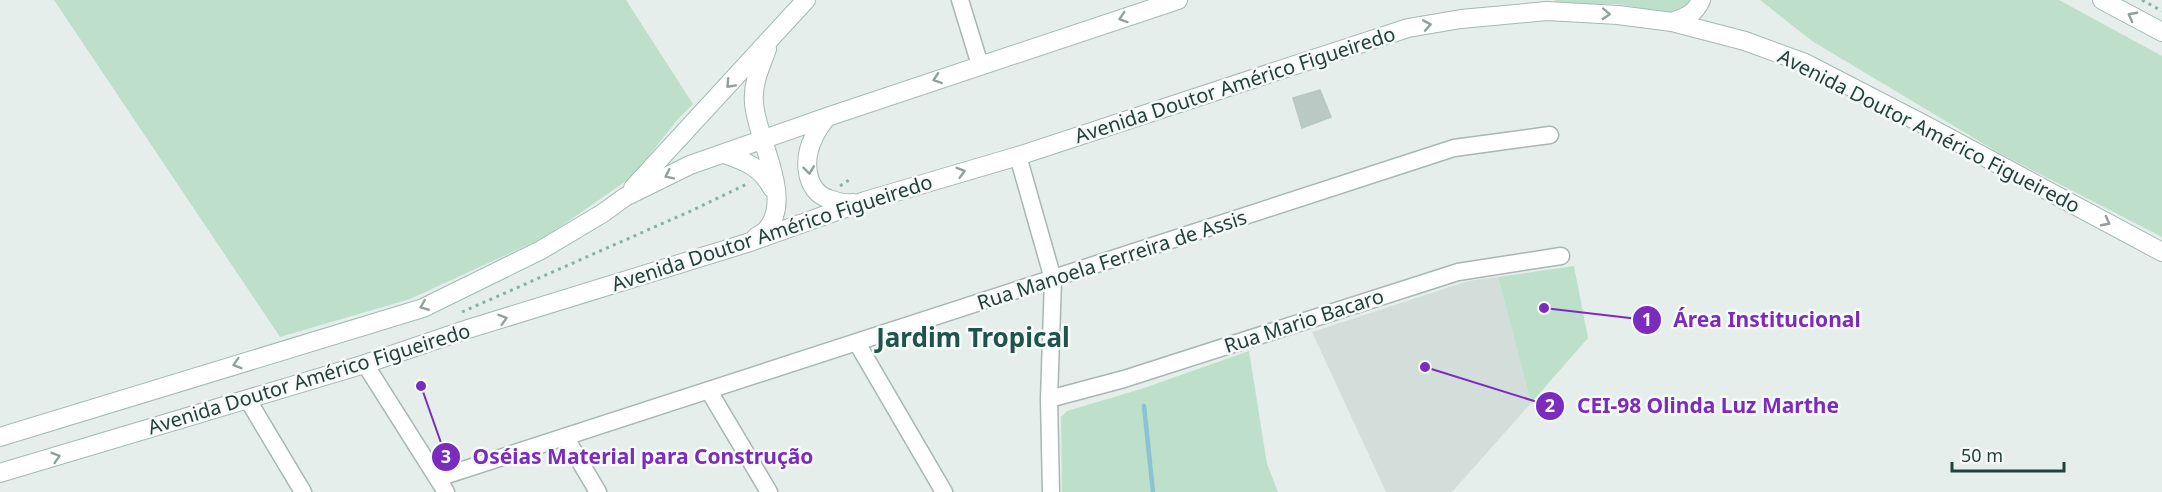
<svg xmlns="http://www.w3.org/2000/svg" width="2162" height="492" viewBox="0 0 2162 492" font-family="'Noto Sans',sans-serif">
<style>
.built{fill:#d3deda}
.green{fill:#bee0ca}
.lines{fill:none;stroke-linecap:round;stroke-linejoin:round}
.stream{stroke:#8cc2d4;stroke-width:4.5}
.building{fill:#bac9c4;stroke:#b7c8c3;stroke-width:1.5}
.street-casing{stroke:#a7b7b3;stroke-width:19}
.secondary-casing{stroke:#a3bab4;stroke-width:20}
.path{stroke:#85b3a9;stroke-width:3;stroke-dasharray:3 4.5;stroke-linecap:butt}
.street{stroke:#fff;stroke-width:16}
.secondary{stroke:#fff;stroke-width:18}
.oneway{stroke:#91a09e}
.labels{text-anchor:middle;stroke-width:5;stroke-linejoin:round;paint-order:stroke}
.street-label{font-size:20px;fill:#23413c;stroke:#f6faf9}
.district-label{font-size:26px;font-weight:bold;fill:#1e544c;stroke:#f6faf9}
.leader{fill:none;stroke:#7b2cbf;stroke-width:2}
.callout-dot{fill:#7b2cbf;stroke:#f6faf9;stroke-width:2}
.mark-label{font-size:18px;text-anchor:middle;font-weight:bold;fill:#fff}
.callout-label{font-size:21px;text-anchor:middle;font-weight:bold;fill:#7b2cbf;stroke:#f6faf9;stroke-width:5;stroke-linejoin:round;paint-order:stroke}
</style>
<rect width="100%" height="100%" fill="#e5eeeb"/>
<path class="built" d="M1498,277L1531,403L1452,492H1386L1312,332L1468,281Z"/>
<path class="green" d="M54,0H626L693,104L678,119L632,177L547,236L410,299L280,337Z
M1554,0H1695L1680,13H1668L1617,4H1561Z
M1760,0H2059L2162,56V237L1999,153L1812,41Z
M1574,266L1588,338L1531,403L1498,277Z
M1249,351L1267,464L1278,492H1062L1061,417L1067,411L1141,389Z"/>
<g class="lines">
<path class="stream" d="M1144,406L1153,492"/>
</g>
<path class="building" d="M1320,90L1331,117L1302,128L1293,98Z"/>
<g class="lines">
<g class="street-casing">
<path id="street" d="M960,0L980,65
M1018,156L1053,279L1049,399L1051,492
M857,343L944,492
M365,364L446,492
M709,391L769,492
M1049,399L1124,379L1458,272L1561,256
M248,400L303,492
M566,438L598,492
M438,478L1454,148L1550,135"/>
</g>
<g class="secondary-casing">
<path id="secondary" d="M2102,0L2162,32
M1672,22C1686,17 1695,14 1701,0
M827,117C822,123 817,130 814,137C803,158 804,191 829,199C837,202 845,204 853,203
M724,154C745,161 761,167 772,188
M633,188L806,0
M756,237C759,235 765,232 767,229C794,197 756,138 754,103C752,84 761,66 767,49
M0,437L423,308L541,250L603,213L625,197L690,165L827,117L1178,0
M0,473L365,364L468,329L747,243L865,201L1018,156L1408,28L1461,19L1547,11L1618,15L1672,22L1745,41L1805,63L1925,125L2162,252"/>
</g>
<path class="path" d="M2142,0L2162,11
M840,186L849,180
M462,312L693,210L749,183"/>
<use href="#street" class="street"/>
<use href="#secondary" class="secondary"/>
</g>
<defs><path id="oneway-chevron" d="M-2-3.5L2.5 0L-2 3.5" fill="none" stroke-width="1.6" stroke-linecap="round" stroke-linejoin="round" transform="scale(1.5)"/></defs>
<g class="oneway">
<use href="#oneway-chevron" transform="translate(1606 14) rotate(3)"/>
<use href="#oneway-chevron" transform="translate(2132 16) rotate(-152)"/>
<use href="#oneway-chevron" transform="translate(1123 18) rotate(162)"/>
<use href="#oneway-chevron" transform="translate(1427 25) rotate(-10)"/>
<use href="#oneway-chevron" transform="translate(937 79) rotate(161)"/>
<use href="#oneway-chevron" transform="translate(730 84) rotate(133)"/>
<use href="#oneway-chevron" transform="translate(809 170) rotate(83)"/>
<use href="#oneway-chevron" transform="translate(961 172) rotate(-16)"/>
<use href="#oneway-chevron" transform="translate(669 175) rotate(154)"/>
<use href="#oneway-chevron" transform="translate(2106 222) rotate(28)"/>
<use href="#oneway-chevron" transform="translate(424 306) rotate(158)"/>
<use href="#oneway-chevron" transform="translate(503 319) rotate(-17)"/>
<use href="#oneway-chevron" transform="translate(237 364) rotate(163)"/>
<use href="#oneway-chevron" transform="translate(56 457) rotate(-17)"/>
</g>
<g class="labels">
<g class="street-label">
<text transform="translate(1235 85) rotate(-18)" y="7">Avenida Doutor Américo Figueiredo</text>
<text transform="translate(1929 131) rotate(27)" y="7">Avenida Doutor Américo Figueiredo</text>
<text transform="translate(772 233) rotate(-18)" y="7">Avenida Doutor Américo Figueiredo</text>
<text transform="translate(1112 260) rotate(-18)" y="7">Rua Manoela Ferreira de Assis</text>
<text transform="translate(1304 321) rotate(-18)" y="7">Rua Mario Bacaro</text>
<text transform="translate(309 379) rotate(-17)" y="7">Avenida Doutor Américo Figueiredo</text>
</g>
<g class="district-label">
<text x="973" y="347">Jardim Tropical</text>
</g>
</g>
<path class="leader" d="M1544 308L1647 320M1425 367L1550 406M421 386L446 457"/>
<g class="callout-dot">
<circle cx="1544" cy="308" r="6"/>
<circle cx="1425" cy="367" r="6"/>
<circle cx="421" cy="386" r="6"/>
<circle cx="1647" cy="320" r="15"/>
<circle cx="1550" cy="406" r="15"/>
<circle cx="446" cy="457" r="15"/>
</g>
<g class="mark-label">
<text x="1647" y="326">1</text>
<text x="1550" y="412">2</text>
<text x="446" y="463">3</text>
</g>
<g class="callout-label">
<text x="1767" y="327">Área Institucional</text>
<text x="1708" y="413">CEI-98 Olinda Luz Marthe</text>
<text x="643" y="464">Oséias Material para Construção</text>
</g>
<path d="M1952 462v9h112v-9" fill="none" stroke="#23413c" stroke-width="3"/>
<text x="1961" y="462" font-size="18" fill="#23413c" stroke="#f6faf9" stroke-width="4.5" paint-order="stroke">50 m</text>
</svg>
